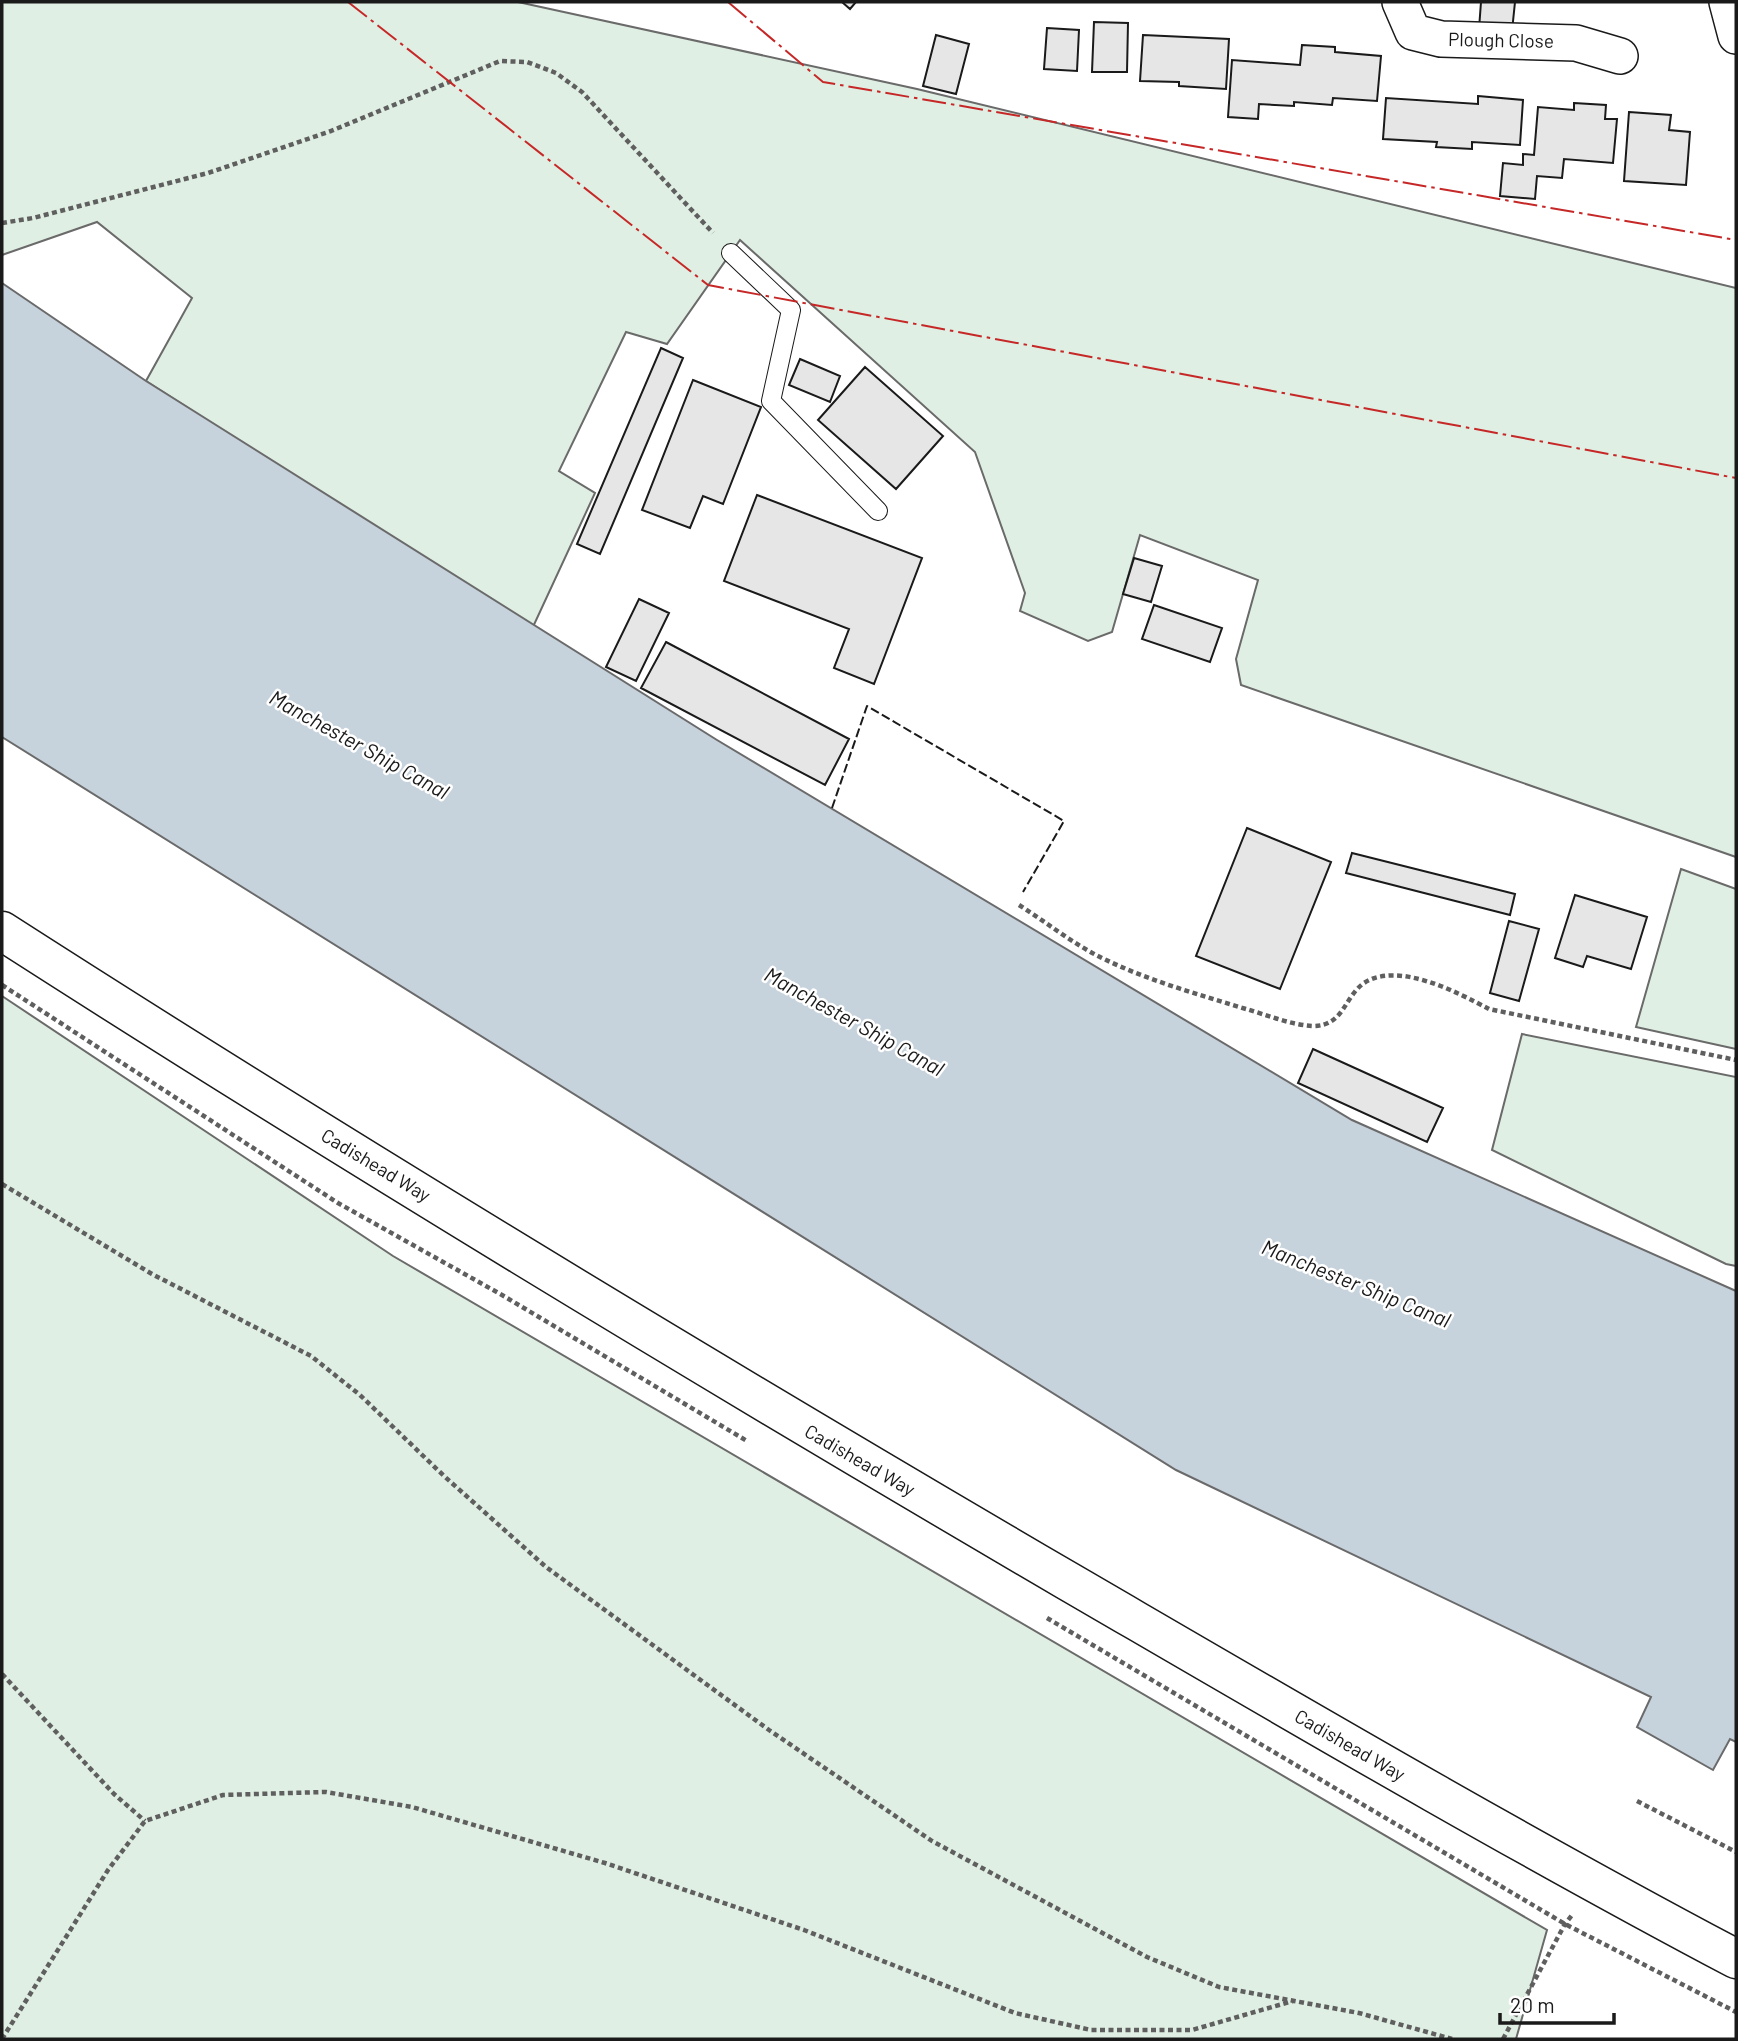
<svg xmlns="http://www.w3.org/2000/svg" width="1738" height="2041" viewBox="0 0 1738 2041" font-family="Barlow,sans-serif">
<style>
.green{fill:#e0efe3;stroke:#6a6a6a;stroke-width:2}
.water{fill:#c6d2dc;stroke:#6a6a6a;stroke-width:2}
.building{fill:#e6e6e6;stroke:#1a1a1a;stroke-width:2}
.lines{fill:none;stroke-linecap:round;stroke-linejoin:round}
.lane-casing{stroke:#1a1a1a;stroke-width:20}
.street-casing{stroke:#1a1a1a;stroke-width:38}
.highway-casing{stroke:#1a1a1a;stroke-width:41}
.path{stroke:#5f5f5f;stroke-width:4.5;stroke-dasharray:5 3.5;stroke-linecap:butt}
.lane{stroke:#fff;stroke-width:18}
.street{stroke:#fff;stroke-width:35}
.highway{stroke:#fff;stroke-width:38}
.fence{stroke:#1a1a1a;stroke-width:2;stroke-dasharray:9 3.5;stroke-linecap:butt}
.power{stroke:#c62828;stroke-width:2;stroke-dasharray:24 5 3.5 5;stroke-linecap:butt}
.labels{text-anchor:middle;stroke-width:5;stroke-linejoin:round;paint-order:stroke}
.street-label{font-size:19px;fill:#1a1a1a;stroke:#fff}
.water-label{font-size:21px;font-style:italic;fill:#1a1a1a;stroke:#fff}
</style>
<rect width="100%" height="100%" fill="#fff"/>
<path class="green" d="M2,2H518L917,89L1736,288V857L1241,685L1236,659L1258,580L1140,535L1112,632L1088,641L1020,611L1025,593L975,452L740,240L667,344L626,332L559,471L595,493L532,629L146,381L192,298L97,222L2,255Z
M1681,869L1736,889V1049L1636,1027Z
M2,996L393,1256L1547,1930L1516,2039H2Z
M1522,1034L1736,1077V1266L1726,1264L1492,1150Z"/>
<path class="water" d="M2,283L146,381L717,740L1352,1120L1736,1291V1742L1730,1739L1713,1770L1637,1727L1651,1697L1176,1470L2,737Z"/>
<path class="building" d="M842,2H856L850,9Z
M1481,2H1515L1512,31L1479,29Z
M1094,22L1128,23L1127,72H1092Z
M1047,28L1079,30L1077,71L1044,69Z
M936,35L969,44L956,94L923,86Z
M1143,35L1229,39L1226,89L1179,86V82L1140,81Z
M1302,45L1335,47V52L1381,56L1377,101L1333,98L1332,105L1294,102V106L1259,104L1258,119L1228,117L1232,60L1300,65Z
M1478,96L1523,100L1520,145L1472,142V149L1436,147L1437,142L1383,139L1386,98L1478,104Z
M1574,103L1606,105L1605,119H1617L1613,163L1564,159L1562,178L1537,176L1535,199L1500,196L1503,163L1523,165V154L1534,155L1538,107L1574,110Z
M1629,112L1671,115L1669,130L1690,132L1686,185L1624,181Z
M661,348L683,358L600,554L577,544Z
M800,359L840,376L830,402L789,385Z
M865,367L943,436L896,489L818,420Z
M693,380L761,407L723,504L703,496L690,528L642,510Z
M757,495L922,558L874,684L834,668L849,629L724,581Z
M1134,558L1162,566L1151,602L1123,594Z
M639,599L669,613L636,681L606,667Z
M1154,605L1222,628L1210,662L1142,639Z
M666,642L849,739L825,785L641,688Z
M1247,828L1331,862L1280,989L1196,956Z
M1352,853L1515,894L1510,915L1346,873Z
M1575,895L1647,917L1631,969L1587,956L1583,967L1555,958Z
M1509,921L1539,929L1519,1001L1490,993Z
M1313,1049L1443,1108L1427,1142L1298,1083Z"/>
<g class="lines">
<g class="lane-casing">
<path id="lane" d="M731,253L791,310L771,401L878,511"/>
</g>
<g class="street-casing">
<path id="street" d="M1400,2L1413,32L1441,39L1576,43L1620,56
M1727,2L1736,36"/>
</g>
<g class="highway-casing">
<path id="highway" d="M2,931C351,1155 707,1370 1066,1580C1288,1709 1509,1839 1736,1959"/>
</g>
<path class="path" d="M2,223L33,218L208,173L331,131L500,61L527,62L556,73L582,92L713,233
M1019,905C1046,922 1072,943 1100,957C1146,980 1197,994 1246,1009C1267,1015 1291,1025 1313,1026C1344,1026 1344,997 1364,983C1398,961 1457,992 1489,1009L1736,1060
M2,985L338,1203L502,1295L747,1441
M2,1184L152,1274L311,1356L360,1395L444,1476L546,1567L769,1730L932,1841L1147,1957L1219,1987L1359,2013L1452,2039
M1047,1618L1565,1924L1736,2012
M2,1674L114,1794L145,1821
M1637,1801L1736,1852
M2,2039L108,1870L145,1821L223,1795L326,1792L412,1807L605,1863L804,1930L1015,2013L1091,2030H1192L1293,2001
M1503,2039L1565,1924L1572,1915"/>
<use href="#lane" class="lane"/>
<use href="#street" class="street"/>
<use href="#highway" class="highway"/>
<path class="fence" d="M832,808L867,706L1064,821L1023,892"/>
<path class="power" d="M348,2L708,285L1736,478
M728,2L823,82L1736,240"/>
</g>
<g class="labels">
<g class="street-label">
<text transform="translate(1501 40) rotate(1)" y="7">Plough Close</text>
<text transform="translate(376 1165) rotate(31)" y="7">Cadishead Way</text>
<text transform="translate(860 1460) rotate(30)" y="7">Cadishead Way</text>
<text transform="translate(1350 1745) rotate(30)" y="7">Cadishead Way</text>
</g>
<g class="water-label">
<text transform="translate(359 745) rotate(29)" y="7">Manchester Ship Canal</text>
<text transform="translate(854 1022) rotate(29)" y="7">Manchester Ship Canal</text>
<text transform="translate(1356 1284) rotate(22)" y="7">Manchester Ship Canal</text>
</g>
</g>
<rect width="1738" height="2041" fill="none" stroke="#1a1a1a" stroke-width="7"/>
<path d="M1500 2013v10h114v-10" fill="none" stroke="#1a1a1a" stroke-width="3.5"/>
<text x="1510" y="2013" font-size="21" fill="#1a1a1a" stroke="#ffffff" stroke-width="5" paint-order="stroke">20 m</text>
</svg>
